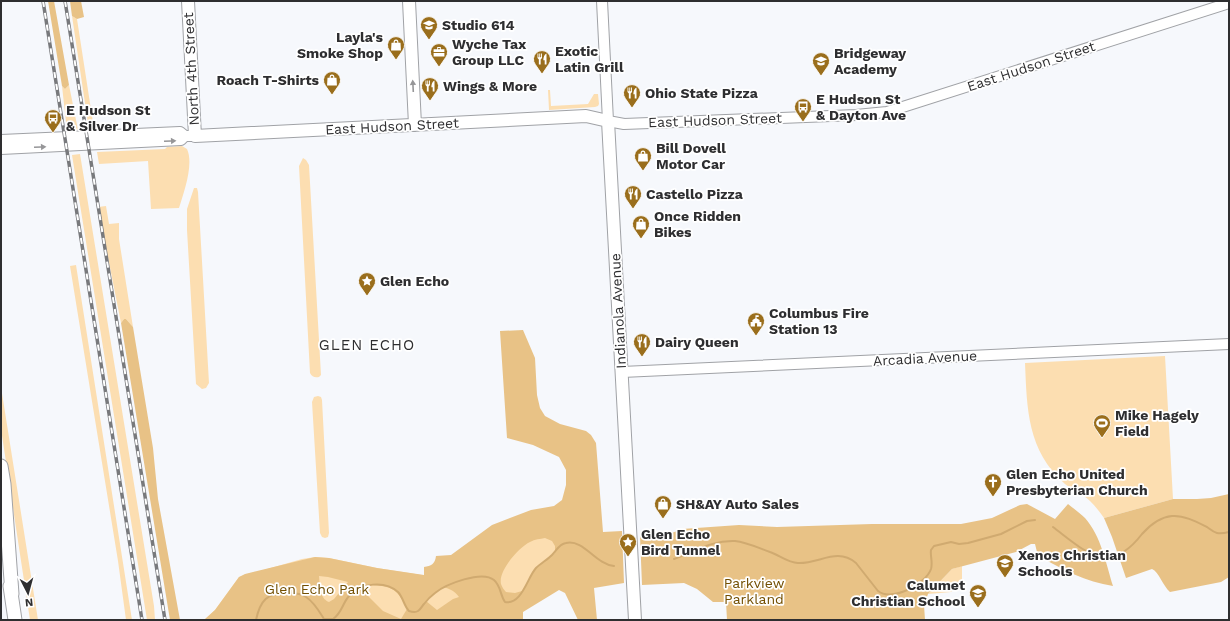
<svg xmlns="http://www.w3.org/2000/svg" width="1230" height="621" viewBox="0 0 1230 621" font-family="'Work Sans',sans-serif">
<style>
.green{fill:#fcdeb1}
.forest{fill:#e8c286;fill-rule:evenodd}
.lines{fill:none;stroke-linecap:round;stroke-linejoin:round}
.stream{stroke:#d0aa70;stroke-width:2}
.secondary-casing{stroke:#a0a2a6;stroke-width:12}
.primary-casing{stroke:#a0a2a6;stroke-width:14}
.highway-casing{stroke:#a0a2a6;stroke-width:15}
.secondary{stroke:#fff;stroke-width:10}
.primary{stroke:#fff;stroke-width:12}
.highway{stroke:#fff;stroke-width:13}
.rail-casing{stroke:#78797c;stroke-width:3.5}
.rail{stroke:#fff;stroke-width:2;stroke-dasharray:6;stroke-linecap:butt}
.oneway{fill:#969698}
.labels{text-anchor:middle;stroke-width:3.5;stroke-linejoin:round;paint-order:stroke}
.poi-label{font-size:14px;font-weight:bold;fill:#2e2e30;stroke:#fff;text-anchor:start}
.street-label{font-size:14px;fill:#2e2e30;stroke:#fff}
.park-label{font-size:14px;fill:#724e00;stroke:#fff}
.neighbourhood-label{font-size:15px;letter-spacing:1px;fill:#2e2e30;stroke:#fff}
</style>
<rect width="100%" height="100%" fill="#f6f8fc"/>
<path class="green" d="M72,16L77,19L94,129L89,130Z
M69,85L78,130L67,131L62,86L65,89Z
M548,90H550L551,106L588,104L594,94H598L599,104L598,106L595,107L549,110Z
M182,146L187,149C194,164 184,192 179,208L151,209L148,161L99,164L97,152L165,149L167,147Z
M80,154L154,606L155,620H147L72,155Z
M303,158L306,160L309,165L321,375L319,377C315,378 312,377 310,373L299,166Z
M194,188H197L198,192L209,383L206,388L202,389L196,384L187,230V209Z
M106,206L109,224L119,223V239L133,327L126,319H124L121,323L98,207Z
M76,265L132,620H126L118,561L70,266Z
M1165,356L1173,499L1104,518C1100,512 1095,506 1090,501C1083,494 1073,490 1065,484C1027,450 1027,409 1025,363Z
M1,387L38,620H30L1,429Z
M318,396L321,397L322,400L329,533L328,537L325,538L322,537L320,533L312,402L314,397Z
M577,531L519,601L432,620H204L215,610L239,577L302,559L315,557L329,558L377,568L422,575H435L517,535Z
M962,566V579L951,592L928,594L952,569Z"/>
<path class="forest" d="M48,1H54L69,85L65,89L62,86Z
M70,1H81L84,17L77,19L72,16Z
M124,319H126L133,327L153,448L158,499L180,620H170L121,323Z
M523,330L535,358L537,395L540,408L545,416L560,424L586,431L591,435L596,443L603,532L622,531L624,583L594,588L597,620H578L565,593L559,590L523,612V620H204L215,610L239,577L245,574L315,557L329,558L377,568L424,575V567C431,566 435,564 436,556L451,555L492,525L531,510L554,506L562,500L566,485V470L559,457L533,445L507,438L500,331ZM545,538L552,541L555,546V553L536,568L522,591L515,593L506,592C504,590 502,587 501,584C498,571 519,547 530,542C535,539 540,539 545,538ZM319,576L328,577L348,582L334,599L329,602C319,598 320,585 319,576ZM371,585C393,586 398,590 407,609L401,619L383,611L360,588ZM443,587C450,589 455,591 459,597L453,599L437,610L426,601Z
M1229,494V577L1221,582L1170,592C1163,586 1159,572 1152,569L1126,578L1112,537L1104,518L1173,499H1197L1211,498Z
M1027,504L1055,519L1068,504C1073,508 1080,513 1085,518C1101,536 1106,563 1113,586C1086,582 1062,569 1038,556L1035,544H1031L1016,552L952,569L928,594L924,605L925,620H727L726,602H713L697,589L684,583L642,585L640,536L672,533L682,529L739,525L777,527L872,524H961L992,518L1020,505Z"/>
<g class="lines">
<path class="stream" d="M1053,527C1086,552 1109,577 1142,534C1150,525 1160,517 1172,516C1184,515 1197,522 1207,527C1210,529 1213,532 1217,533C1221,534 1225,533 1229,532
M674,559C694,552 712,540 735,541C746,542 759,548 770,552C779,555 788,563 798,563C819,564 837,547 856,563L878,591C892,602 926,584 931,569C933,562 930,556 931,550L934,546L951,542L959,544L968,543L1001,534L1027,521L1035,520
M256,620C260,601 267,592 288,593C294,593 301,593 306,597C314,602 319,611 324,619H333C342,613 342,604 349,596C360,583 385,580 398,592C403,597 404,606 409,611C412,612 415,613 418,611C421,609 422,606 424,604C427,600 431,596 435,593C446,584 482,570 494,580C501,586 500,595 505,602C522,605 527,578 536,568C541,563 547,560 552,555C557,550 559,544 566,543C584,539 595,564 614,566"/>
<g class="secondary-casing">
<path id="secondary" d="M602,1L608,121L624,124L856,115L887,112L1229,3
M1,140L180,132L185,136
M1,149L181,140L185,136H195
M622,372L1229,344"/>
</g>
<g class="primary-casing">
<path id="primary" d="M188,1L195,136L586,116L608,121L635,620
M409,1L415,125"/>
</g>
<g class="highway-casing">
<path id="highway" d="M1,466L4,484L12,594
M10,586L15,620"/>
</g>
<use href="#secondary" class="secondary"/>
<use href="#primary" class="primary"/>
<use href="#highway" class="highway"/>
<g class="rail-casing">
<path id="rail" d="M43,1L142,620
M65,1L165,620"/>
</g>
<use href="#rail" class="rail"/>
</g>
<defs><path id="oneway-solid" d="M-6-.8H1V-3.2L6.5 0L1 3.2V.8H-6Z"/></defs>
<g class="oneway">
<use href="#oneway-solid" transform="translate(413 86) rotate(-93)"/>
<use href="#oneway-solid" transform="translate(170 141) rotate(-3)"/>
<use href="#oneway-solid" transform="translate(40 147) rotate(-3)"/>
</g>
<defs>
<g id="school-pin" transform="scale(0.9)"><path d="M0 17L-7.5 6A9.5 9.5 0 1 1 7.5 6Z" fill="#9a6e1c" stroke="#fff"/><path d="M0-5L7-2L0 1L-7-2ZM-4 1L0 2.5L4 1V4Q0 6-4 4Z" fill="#fff"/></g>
<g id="shop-pin" transform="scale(0.9)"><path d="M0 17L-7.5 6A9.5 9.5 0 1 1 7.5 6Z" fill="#9a6e1c" stroke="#fff"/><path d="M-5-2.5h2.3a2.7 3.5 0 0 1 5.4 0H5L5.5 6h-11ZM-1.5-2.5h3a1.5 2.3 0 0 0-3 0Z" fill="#fff"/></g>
<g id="office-pin" transform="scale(0.9)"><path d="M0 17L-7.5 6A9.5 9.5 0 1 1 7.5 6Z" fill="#9a6e1c" stroke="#fff"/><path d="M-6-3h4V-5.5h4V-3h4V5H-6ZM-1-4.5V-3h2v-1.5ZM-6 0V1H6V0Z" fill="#fff"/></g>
<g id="restaurant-pin" transform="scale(0.9)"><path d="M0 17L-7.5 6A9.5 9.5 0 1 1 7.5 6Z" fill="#9a6e1c" stroke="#fff"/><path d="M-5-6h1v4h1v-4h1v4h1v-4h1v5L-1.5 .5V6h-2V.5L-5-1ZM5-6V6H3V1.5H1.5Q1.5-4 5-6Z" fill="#fff"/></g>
<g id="bus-pin" transform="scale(0.9)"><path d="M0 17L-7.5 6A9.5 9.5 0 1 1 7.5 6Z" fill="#9a6e1c" stroke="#fff"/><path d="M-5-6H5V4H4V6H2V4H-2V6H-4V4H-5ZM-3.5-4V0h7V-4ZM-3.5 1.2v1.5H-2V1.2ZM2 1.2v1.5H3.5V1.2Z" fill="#fff"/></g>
<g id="sight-pin" transform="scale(0.9)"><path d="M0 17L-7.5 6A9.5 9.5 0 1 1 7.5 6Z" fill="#9a6e1c" stroke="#fff"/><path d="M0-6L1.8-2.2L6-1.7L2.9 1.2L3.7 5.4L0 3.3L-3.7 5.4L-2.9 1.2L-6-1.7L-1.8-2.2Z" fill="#fff"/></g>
<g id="civic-pin" transform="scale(0.9)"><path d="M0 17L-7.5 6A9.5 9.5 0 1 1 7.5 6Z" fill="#9a6e1c" stroke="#fff"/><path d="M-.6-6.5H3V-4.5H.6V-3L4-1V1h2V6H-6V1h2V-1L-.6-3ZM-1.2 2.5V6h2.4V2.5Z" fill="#fff"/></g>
<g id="stadium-pin" transform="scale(0.9)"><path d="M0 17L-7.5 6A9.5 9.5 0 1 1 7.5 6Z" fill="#9a6e1c" stroke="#fff"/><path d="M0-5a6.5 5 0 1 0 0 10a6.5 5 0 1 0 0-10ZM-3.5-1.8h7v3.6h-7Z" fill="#fff"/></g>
<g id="church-pin" transform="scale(0.9)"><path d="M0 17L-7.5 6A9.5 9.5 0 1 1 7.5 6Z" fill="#9a6e1c" stroke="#fff"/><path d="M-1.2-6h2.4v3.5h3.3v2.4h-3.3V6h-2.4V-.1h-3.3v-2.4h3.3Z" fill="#fff"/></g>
</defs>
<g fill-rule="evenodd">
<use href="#school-pin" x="429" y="25"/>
<use href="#shop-pin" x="396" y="45"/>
<use href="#office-pin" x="439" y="52"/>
<use href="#restaurant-pin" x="542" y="59"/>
<use href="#school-pin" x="821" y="61"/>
<use href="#shop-pin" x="332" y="80"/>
<use href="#restaurant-pin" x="430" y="86"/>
<use href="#restaurant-pin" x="632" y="93"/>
<use href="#bus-pin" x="803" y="107"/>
<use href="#bus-pin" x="53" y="118"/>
<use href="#shop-pin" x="643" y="156"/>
<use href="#restaurant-pin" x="633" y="194"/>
<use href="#shop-pin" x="641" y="224"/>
<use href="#sight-pin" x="367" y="281"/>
<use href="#civic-pin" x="756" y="321"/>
<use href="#restaurant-pin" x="642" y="342"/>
<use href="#stadium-pin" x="1102" y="423"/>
<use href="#church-pin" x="993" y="482"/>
<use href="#shop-pin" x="663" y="504"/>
<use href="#sight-pin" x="628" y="542"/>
<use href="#school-pin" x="1005" y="563"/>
<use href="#school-pin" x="978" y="593"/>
</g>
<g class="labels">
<g class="poi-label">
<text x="442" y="30">Studio 614</text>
<text x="383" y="42" text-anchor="end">Layla's<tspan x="383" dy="16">Smoke Shop</tspan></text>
<text x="452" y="49">Wyche Tax<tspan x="452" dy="16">Group LLC</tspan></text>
<text x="555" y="56">Exotic<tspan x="555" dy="16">Latin Grill</tspan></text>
<text x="834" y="58">Bridgeway<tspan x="834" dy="16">Academy</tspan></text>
<text x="319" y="85" text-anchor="end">Roach T-Shirts</text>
<text x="443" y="91">Wings &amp; More</text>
<text x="645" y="98">Ohio State Pizza</text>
<text x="816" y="104">E Hudson St<tspan x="816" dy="16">&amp; Dayton Ave</tspan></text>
<text x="66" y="115">E Hudson St<tspan x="66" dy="16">&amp; Silver Dr</tspan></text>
<text x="656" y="153">Bill Dovell<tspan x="656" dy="16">Motor Car</tspan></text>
<text x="646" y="199">Castello Pizza</text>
<text x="654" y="221">Once Ridden<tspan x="654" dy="16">Bikes</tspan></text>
<text x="380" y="286">Glen Echo</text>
<text x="769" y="318">Columbus Fire<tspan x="769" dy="16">Station 13</tspan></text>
<text x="655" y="347">Dairy Queen</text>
<text x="1115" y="420">Mike Hagely<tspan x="1115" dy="16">Field</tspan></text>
<text x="1006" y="479">Glen Echo United<tspan x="1006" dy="16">Presbyterian Church</tspan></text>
<text x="676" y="509">SH&amp;AY Auto Sales</text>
<text x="641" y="539">Glen Echo<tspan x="641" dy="16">Bird Tunnel</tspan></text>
<text x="1018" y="560">Xenos Christian<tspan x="1018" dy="16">Schools</tspan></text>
<text x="965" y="590" text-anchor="end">Calumet<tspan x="965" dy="16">Christian School</tspan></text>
</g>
<g class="street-label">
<text transform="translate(1031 66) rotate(-18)" y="5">East Hudson Street</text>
<text transform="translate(191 69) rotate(-93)" y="5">North 4th Street</text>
<text transform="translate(715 120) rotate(-2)" y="5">East Hudson Street</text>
<text transform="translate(392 126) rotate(-3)" y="5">East Hudson Street</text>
<text transform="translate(618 311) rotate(-93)" y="5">Indianola Avenue</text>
<text transform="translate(925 358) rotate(-3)" y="5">Arcadia Avenue</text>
</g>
<g class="park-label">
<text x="754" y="588">Parkview<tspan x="754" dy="16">Parkland</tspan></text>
<text x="317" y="594">Glen Echo Park</text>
</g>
<g class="neighbourhood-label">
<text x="367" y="350">GLEN ECHO</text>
</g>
</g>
<rect width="1230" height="621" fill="none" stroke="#2e2e30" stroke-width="4"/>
<g transform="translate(28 593) rotate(174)" stroke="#ffffff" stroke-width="3" paint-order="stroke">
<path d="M0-3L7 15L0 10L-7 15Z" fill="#2e2e30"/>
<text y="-6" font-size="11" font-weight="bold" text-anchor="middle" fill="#2e2e30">N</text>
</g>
</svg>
